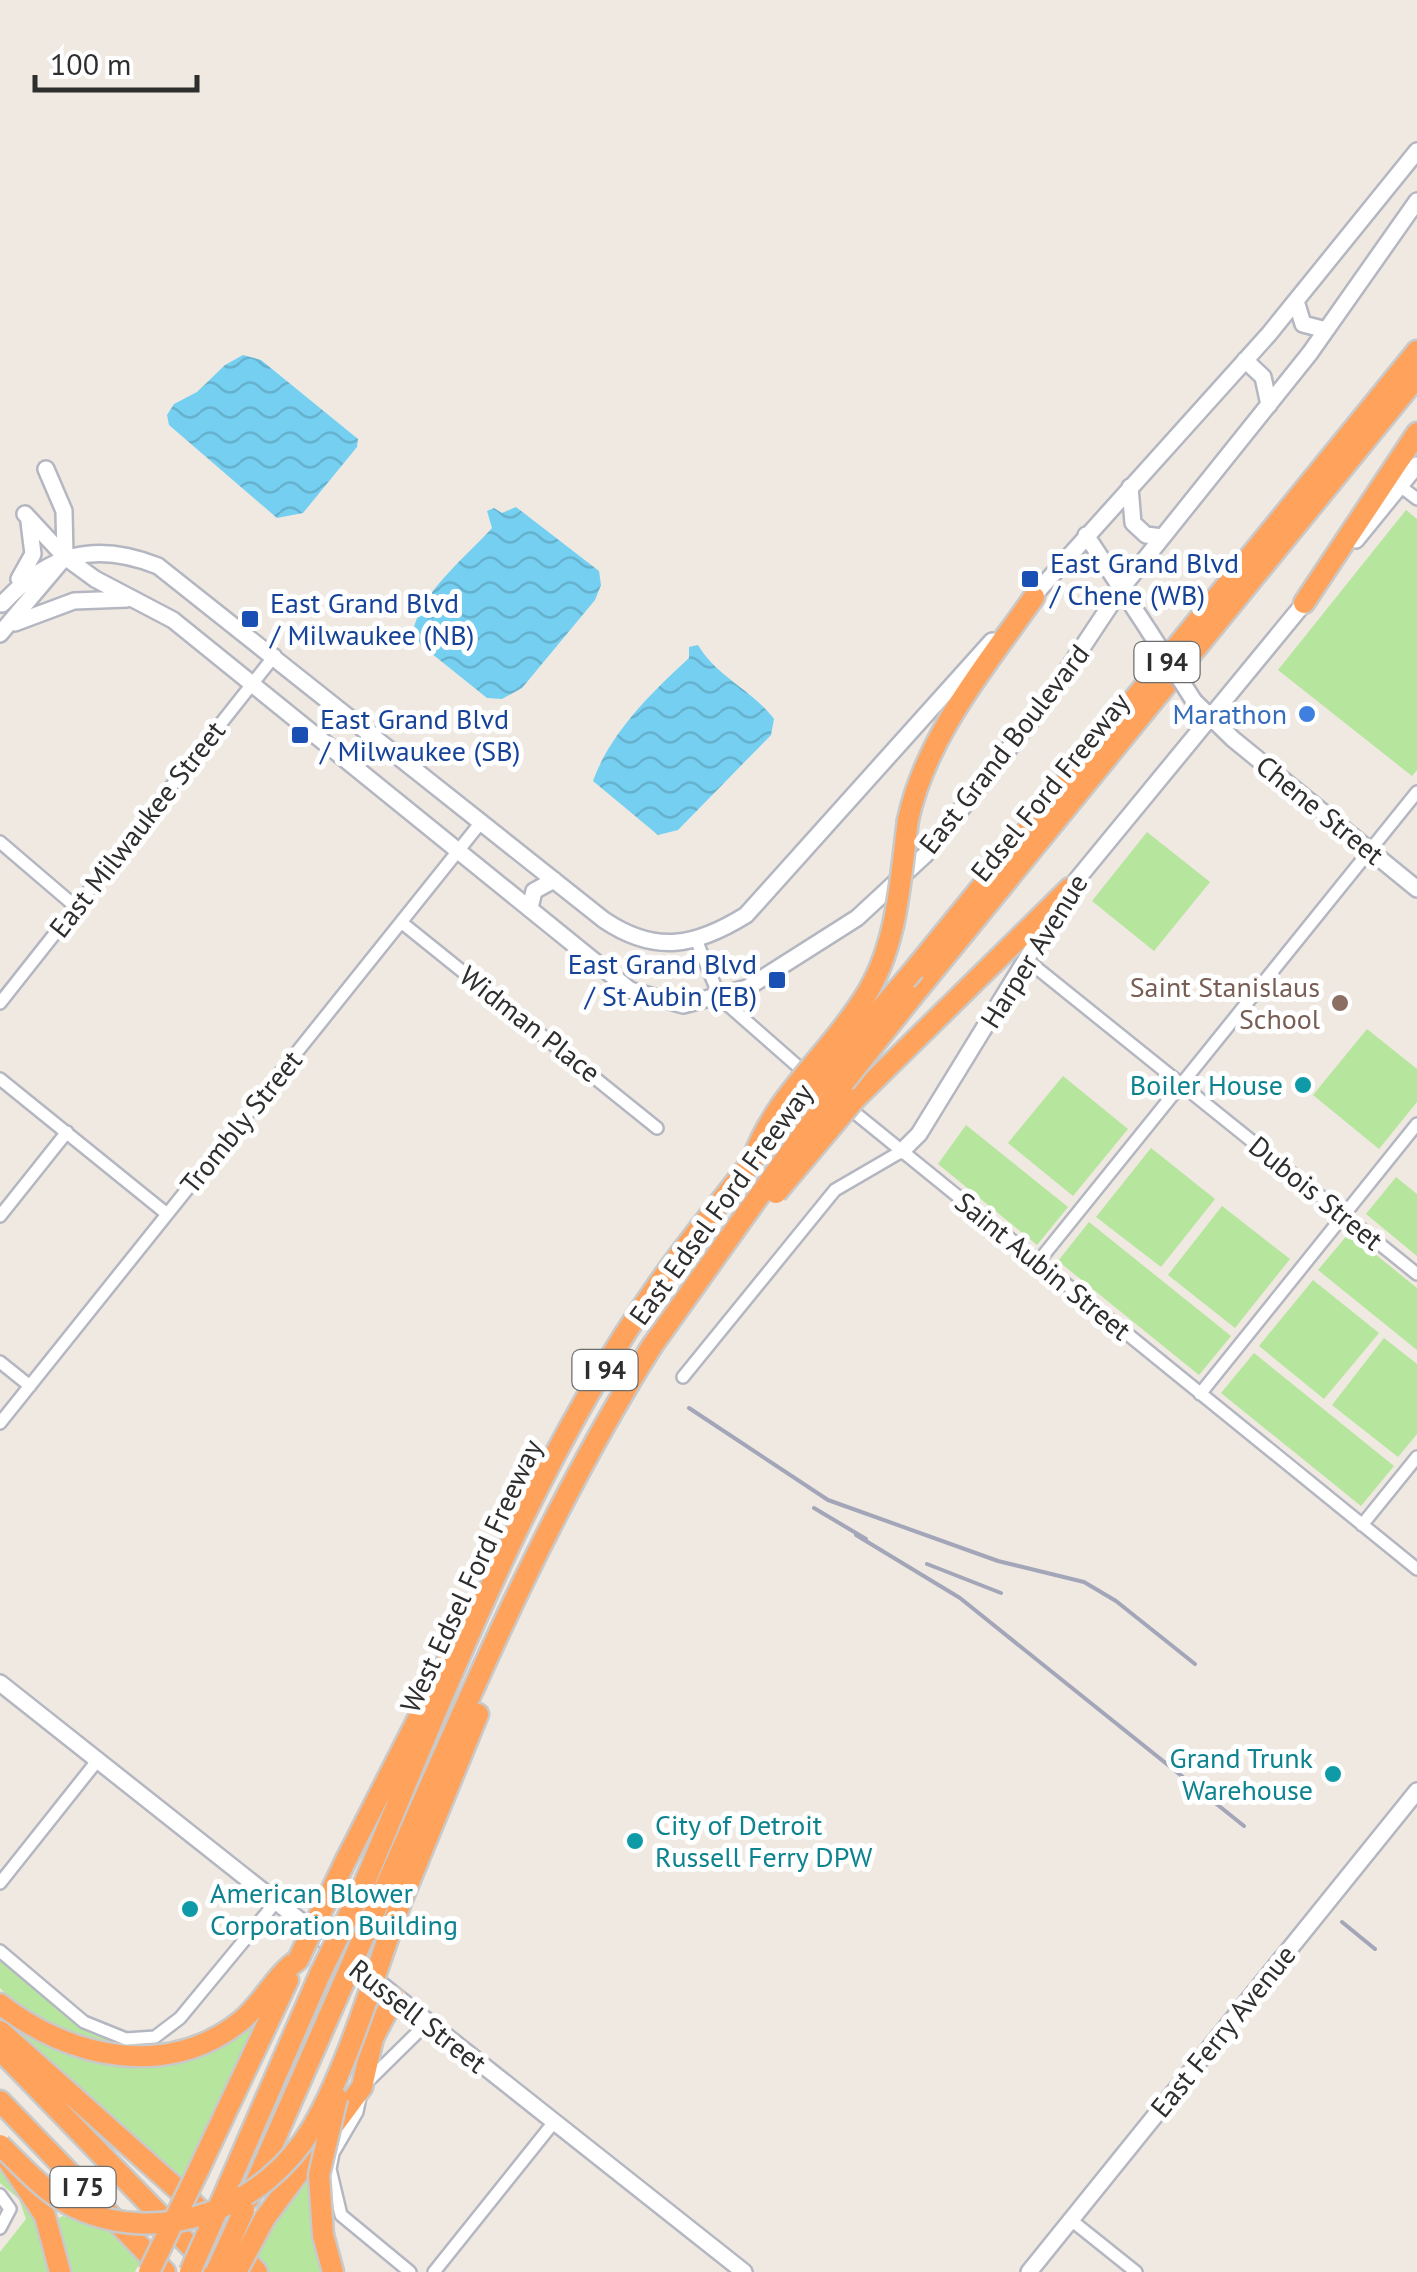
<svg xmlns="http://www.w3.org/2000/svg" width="1417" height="2272" viewBox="0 0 1417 2272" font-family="'PT Sans',sans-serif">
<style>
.grass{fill:#b6e59e}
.water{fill:url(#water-waves)}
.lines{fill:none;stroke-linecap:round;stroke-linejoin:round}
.street-casing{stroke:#b4b7c1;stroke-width:16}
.secondary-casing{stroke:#b4b7c1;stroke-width:20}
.highway-casing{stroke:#c9c9c9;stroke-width:25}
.street{stroke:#fff;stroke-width:11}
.secondary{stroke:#fff;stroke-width:15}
.highway{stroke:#ffa35c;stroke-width:20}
.rail{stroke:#a3a6b8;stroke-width:4}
.secondary-bridge-casing{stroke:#b4b7c1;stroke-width:20;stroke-linecap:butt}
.highway-bridge-casing{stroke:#c9c9c9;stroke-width:25;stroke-linecap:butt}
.secondary-bridge{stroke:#fff;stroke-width:15}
.highway-bridge{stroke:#ffa35c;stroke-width:20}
.transit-dot{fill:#1a4fb4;stroke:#fff;stroke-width:4}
.shop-dot{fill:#3f7fe0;stroke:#fff;stroke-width:4}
.education-dot{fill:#8d6e63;stroke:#fff;stroke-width:4}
.culture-dot{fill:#0f9aa8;stroke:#fff;stroke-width:4}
.labels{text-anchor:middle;stroke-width:10;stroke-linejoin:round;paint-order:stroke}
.shield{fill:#fff;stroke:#6d6d6d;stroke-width:2.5}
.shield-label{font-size:25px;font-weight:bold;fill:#2e2e2e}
.transit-label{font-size:28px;fill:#164399;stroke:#fff;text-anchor:start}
.shop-label{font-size:28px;fill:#366cbe;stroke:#fff;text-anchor:end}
.street-label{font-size:28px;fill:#2e2e2e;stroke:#fff}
.education-label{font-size:28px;fill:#785e54;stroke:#fff;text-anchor:end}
.culture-label{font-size:28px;fill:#0d838f;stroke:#fff;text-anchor:end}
</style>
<defs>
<pattern id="water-waves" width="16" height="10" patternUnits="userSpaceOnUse" patternTransform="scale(2.5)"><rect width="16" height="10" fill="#75cff0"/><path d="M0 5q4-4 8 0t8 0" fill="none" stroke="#66b2ce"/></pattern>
</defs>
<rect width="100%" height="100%" fill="#efe9e1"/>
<path class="grass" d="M1406,510L1417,519V770L1412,776L1278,670Z
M1147,832L1210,882L1154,951L1092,901Z
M1367,1029L1417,1069V1102L1379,1149L1313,1095Z
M1063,1076L1128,1129L1073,1196L1008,1143Z
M966,1125L1068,1207L1037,1245L938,1164Z
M1151,1148L1215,1199L1161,1267L1096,1217Z
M1396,1177L1417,1194V1256L1366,1214Z
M1222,1206L1290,1259L1235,1328L1168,1275Z
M1089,1222L1231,1336L1199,1375L1058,1261Z
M1349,1233L1417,1288V1350L1318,1270Z
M1313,1280L1379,1333L1324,1399L1259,1346Z
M1384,1338L1417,1364V1434L1398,1457L1332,1405Z
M1254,1353L1394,1466L1361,1506L1221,1393Z
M0,1959L94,2035L138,2047C89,2046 31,2026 0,1988Z
M0,2011L69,2051L107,2064L230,2037L260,2018L181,2183L0,2018Z
M308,2167L329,2272H268L253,2257Z
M0,2168C30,2200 42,2228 50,2272H0V2252L26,2219L19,2199L0,2183Z
M63,2216L109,2230L140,2262L135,2272H65L56,2219Z"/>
<path class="water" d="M243,355L261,360L358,439L357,447L303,513L277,518L169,425L167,415L174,404L197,392L225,365Z
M516,507L599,571L601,585L595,600L522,688L502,699L487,698L421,645L413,632C420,593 466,557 492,528L487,511L494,508L502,513Z
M698,645C716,676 752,690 774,719L771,735L678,830L658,835L593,781C610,733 652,692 689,658V647Z"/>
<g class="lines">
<g class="street-casing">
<path id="street" d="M1400,486L1417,499
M0,842L76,907
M401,922L657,1128
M697,942L720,998L810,1077
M1028,961L1417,1274
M0,1003L275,655
M0,1079L167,1214
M844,1104L1417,1569
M0,1216L67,1132
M1038,1262L1417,792
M0,1362L30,1386
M683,1377L835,1190L902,1151
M1200,1394L1417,1124
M0,1423L482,821
M1362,1525L1417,1457
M0,1883L97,1761
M0,1951L84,2022L126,2039L155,2037L180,2018L275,1903
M0,2195L10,2209L0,2228
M1071,2220L1136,2272
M410,2272L341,2215L330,2169L333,2153L357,2112L362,2087L427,2023
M434,2272L554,2122"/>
</g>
<g class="secondary-casing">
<path id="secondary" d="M1296,301L1303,324L1326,330
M1245,360L1263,377L1269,405
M1130,487L1133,523L1146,535L1162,537
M25,514L65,557L95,579L173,620L630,990L683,1005L747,988L857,918L925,855L1048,699L1121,589L1310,353L1417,201
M1086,535L1149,631
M1356,540L1417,465
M19,579L33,554L29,522
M1028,602L1269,334L1417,151
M2,604C48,555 93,540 158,566L604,920C656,955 696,946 746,915L992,641
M15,623L74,601L127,599
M0,634L65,557L64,511L46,469
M1194,701L1233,739L1417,889
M345,758L365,754L374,735
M530,908L534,891L554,880
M902,1151L919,1134L1070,888L1310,596
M0,1683L744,2272
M1029,2272L1417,1791"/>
</g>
<g class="highway-casing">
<path id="highway" d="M1304,603L1417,433
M908,820C926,736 985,667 1034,597
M914,970L1417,351
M912,997L1417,377
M855,1099L1070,888
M346,1860L447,1662
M364,1884C450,1680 531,1465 659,1283C688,1241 721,1202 752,1161
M380,1899C463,1712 543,1519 652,1346
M401,1902L478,1714
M0,2004C69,2058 167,2080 241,2021C263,2003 275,1975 298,1960
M0,2031L193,2203L257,2272
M0,2050L215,2272
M0,2101L165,2272
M9,2162L45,2216L60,2272
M199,2169L288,1980
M228,2186L320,1974
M249,2198L343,1984
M265,2218L362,2087L373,2038L394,1998
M323,2235L333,2272"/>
</g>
<use href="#street" class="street"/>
<use href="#secondary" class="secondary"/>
<use href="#highway" class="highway"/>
<path class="rail" d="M689,1408L828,1500L998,1561L1084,1582L1116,1601L1195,1664
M814,1508L866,1539
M856,1535L960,1598L1244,1826
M927,1564L1001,1593
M1342,1922L1375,1949"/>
<g class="secondary-bridge-casing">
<path id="secondary-bridge" d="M1149,631L1194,701"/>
</g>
<g class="highway-bridge-casing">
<path id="highway-bridge" d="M759,1152L914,970
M752,1161C775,1095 827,1057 864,998C898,946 900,880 908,820
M776,1193L855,1099
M652,1346L806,1130L912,997
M298,1960L346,1860
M320,1974L364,1884
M343,1984L380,1899
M0,2145C24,2168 46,2194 76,2208C163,2248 265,2207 312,2128C349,2065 375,1971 401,1902
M323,2235L319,2175L337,2098
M149,2272L199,2169
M190,2272L228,2186
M216,2272L244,2210
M236,2272L265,2218"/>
</g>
<use href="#secondary-bridge" class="secondary-bridge"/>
<use href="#highway-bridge" class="highway-bridge"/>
</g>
<g class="transit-dot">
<rect x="1020" y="569" width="20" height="20" rx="5"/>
<rect x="240" y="609" width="20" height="20" rx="5"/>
<rect x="290" y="725" width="20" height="20" rx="5"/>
<rect x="767" y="970" width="20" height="20" rx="5"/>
</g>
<circle class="shop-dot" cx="1307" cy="714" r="10"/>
<circle class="education-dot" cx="1340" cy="1003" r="10"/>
<g class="culture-dot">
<circle cx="1303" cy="1085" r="10"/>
<circle cx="1333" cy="1774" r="10"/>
<circle cx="635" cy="1841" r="10"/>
<circle cx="190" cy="1909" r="10"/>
</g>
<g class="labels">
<g class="shield">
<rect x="1134.5" y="642" width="65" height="40" rx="8"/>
<rect x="572.5" y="1350" width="65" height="40" rx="8"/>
<rect x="50.5" y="2167" width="65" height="40" rx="8"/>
</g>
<g class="shield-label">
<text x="1167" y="671">I 94</text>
<text x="605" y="1379">I 94</text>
<text x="83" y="2196">I 75</text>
</g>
<g class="transit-label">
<text x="1050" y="573">East Grand Blvd<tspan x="1050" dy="32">/ Chene (WB)</tspan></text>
<text x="270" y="613">East Grand Blvd<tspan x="270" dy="32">/ Milwaukee (NB)</tspan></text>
<text x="320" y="729">East Grand Blvd<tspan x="320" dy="32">/ Milwaukee (SB)</tspan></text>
<text x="757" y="974" text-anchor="end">East Grand Blvd<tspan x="757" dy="32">/ St Aubin (EB)</tspan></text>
</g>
<g class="shop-label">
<text x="1287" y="724">Marathon</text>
</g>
<g class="street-label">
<text transform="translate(1004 749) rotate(-52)" y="10">East Grand Boulevard</text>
<text transform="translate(1050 787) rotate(-51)" y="10">Edsel Ford Freeway</text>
<text transform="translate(1320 810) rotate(39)" y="10">Chene Street</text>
<text transform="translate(137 829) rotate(-52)" y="10">East Milwaukee Street</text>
<text transform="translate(1034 951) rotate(-58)" y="10">Harper Avenue</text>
<text transform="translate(530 1024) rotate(38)" y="10">Widman Place</text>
<text transform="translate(241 1122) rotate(-51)" y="10">Trombly Street</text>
<text transform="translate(1316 1193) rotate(39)" y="10">Dubois Street</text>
<text transform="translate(721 1204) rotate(-54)" y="10">East Edsel Ford Freeway</text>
<text transform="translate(1043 1266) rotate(39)" y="10">Saint Aubin Street</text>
<text transform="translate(471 1576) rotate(-65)" y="10">West Edsel Ford Freeway</text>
<text transform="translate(418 2016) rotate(38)" y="10">Russell Street</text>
<text transform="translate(1223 2031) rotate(-51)" y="10">East Ferry Avenue</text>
</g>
<g class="education-label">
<text x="1320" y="997">Saint Stanislaus<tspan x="1320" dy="32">School</tspan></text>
</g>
<g class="culture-label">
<text x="1283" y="1095">Boiler House</text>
<text x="1313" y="1768">Grand Trunk<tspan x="1313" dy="32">Warehouse</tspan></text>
<text x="655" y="1835" text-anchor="start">City of Detroit<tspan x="655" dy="32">Russell Ferry DPW</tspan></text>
<text x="210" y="1903" text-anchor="start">American Blower<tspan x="210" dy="32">Corporation Building</tspan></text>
</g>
</g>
<path d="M35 75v15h162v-15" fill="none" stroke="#2e2e2e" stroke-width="5"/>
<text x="50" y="75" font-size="30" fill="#2e2e2e" stroke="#ffffff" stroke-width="8" paint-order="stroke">100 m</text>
</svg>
